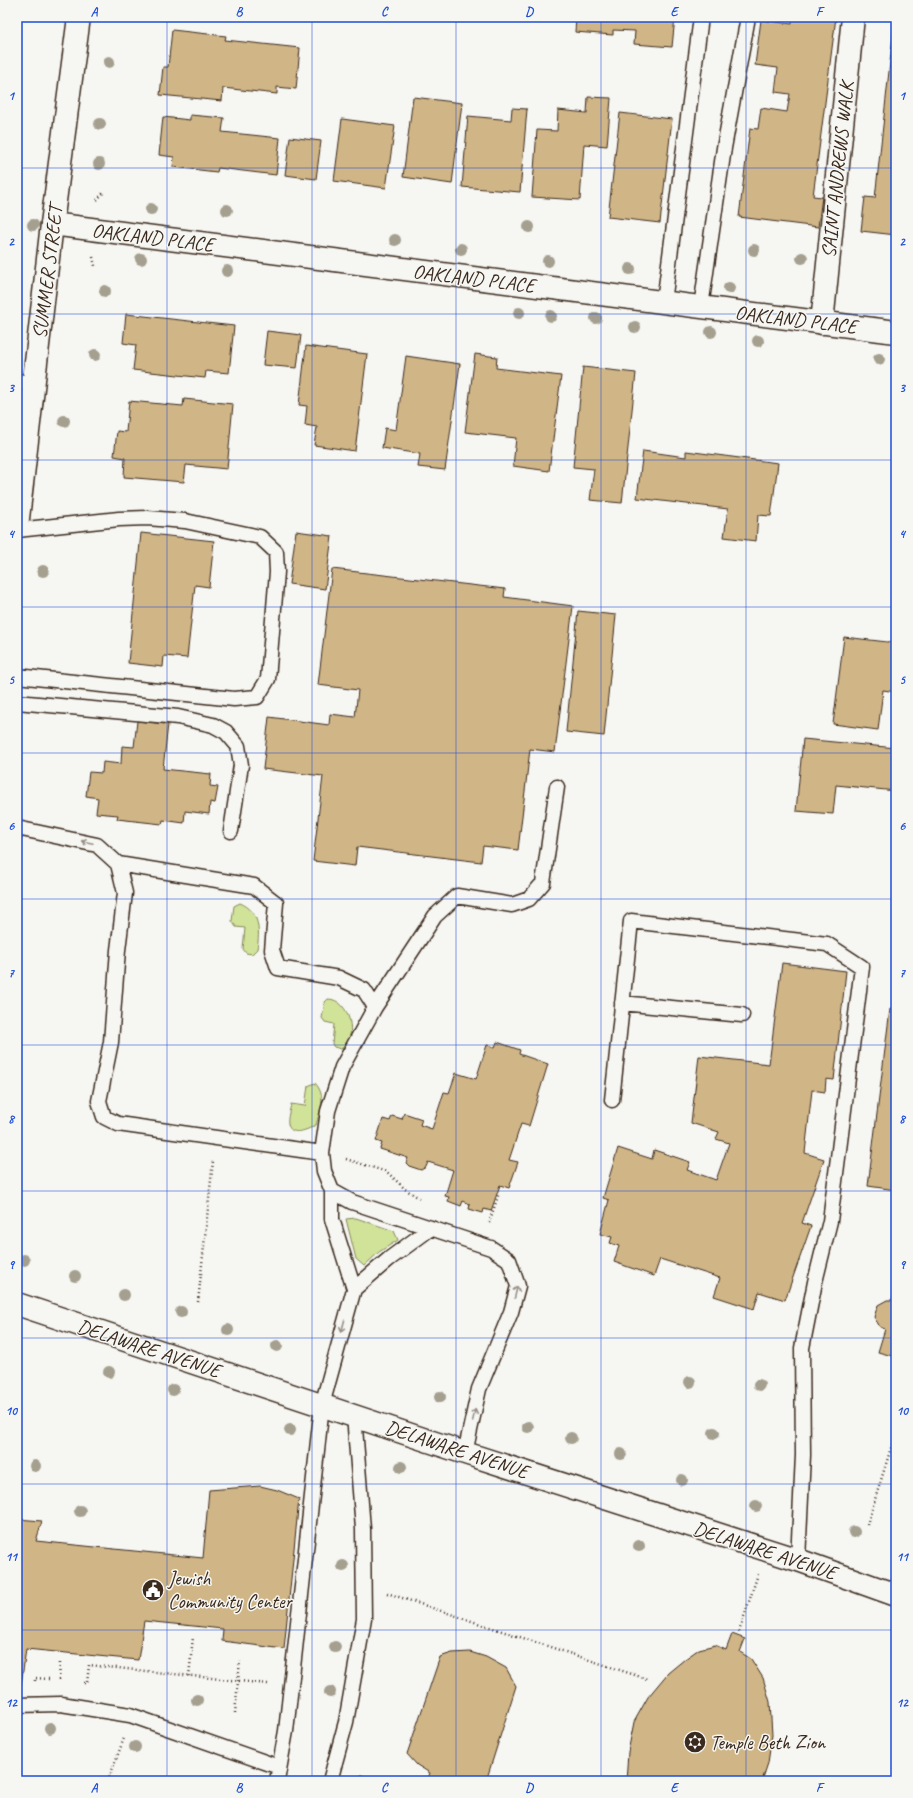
<svg xmlns="http://www.w3.org/2000/svg" width="913" height="1798" viewBox="0 0 913 1798" font-family="Caveat,sans-serif">
<style>
.green{fill:#d0e398;stroke:#86865b}
.building{fill:#d0b586;stroke:#3b2a1e}
.lines{fill:none;stroke-linecap:round;stroke-linejoin:round}
.lane-casing{stroke:#3b2a1e;stroke-width:17}
.street-casing{stroke:#3b2a1e;stroke-width:25}
.secondary-casing{stroke:#3b2a1e;stroke-width:25}
.primary-casing{stroke:#3b2a1e;stroke-width:25}
.path{stroke:#3b2a1e;stroke-width:2.5;stroke-dasharray:1 3;stroke-linecap:butt}
.lane{stroke:#f6f6f2;stroke-width:14}
.street{stroke:#f6f6f2;stroke-width:22}
.secondary{stroke:#f6f6f2;stroke-width:22}
.primary{stroke:#f6f6f2;stroke-width:22}
.tree{fill:#a49f8e}
.oneway{stroke:#989088}
.grid{fill:none;stroke:#1d4ed8;stroke-width:1;stroke-opacity:0.55}
.labels{text-anchor:middle;stroke-width:3;stroke-linejoin:round;paint-order:stroke}
.street-label{font-size:20px;fill:#3b2a1e;stroke:#f6f6f2}
.poi-label{font-size:20px;fill:#3b2a1e;stroke:#f6f6f2;text-anchor:start}
.neatline{fill:none;stroke:#1d4ed8;stroke-width:1.5}
.grid-label{font-size:13px;text-anchor:middle;font-weight:bold;fill:#1d4ed8}
</style>
<rect width="100%" height="100%" fill="#f6f6f2"/>
<filter id="ink" filterUnits="userSpaceOnUse"><feTurbulence type="fractalNoise" baseFrequency=".025" numOctaves="2"/><feDisplacementMap in="SourceGraphic" scale="8" xChannelSelector="R" yChannelSelector="G"/><feConvolveMatrix kernelMatrix="1 2 1 2 8 2 1 2 1" color-interpolation-filters="sRGB"/></filter>
<g filter="url(#ink)">
<path class="green" d="M240,903C260,911 260,931 257,949L252,954L246,953L243,949L245,928L236,927L232,921L234,906Z
M328,999C350,999 359,1039 341,1049L334,1047L332,1044L334,1024L325,1022L322,1018L325,1002Z
M315,1083C327,1096 320,1110 316,1125C309,1129 291,1138 288,1124C287,1118 290,1110 291,1104L305,1106L308,1086Z
M356,1218L394,1231L398,1240L379,1252L364,1266L356,1259L346,1219Z"/>
<path class="building" d="M576,17H675L672,47L634,44L635,31L613,30V35L575,32Z
M792,17H836L813,196L822,197L818,227L739,217L750,128L758,129L761,108L787,112L790,94L775,92L778,68L755,65L761,20L792,24Z
M895,17H896V235L861,231L865,197L875,198Z
M172,30L226,36L225,40L300,48L296,89L277,87V94L223,88L222,101L160,95L163,67H168Z
M413,97L462,103L452,184L403,177Z
M588,97L611,98L607,146L584,144L580,200L532,197L537,130L557,131L558,110L587,113Z
M512,108L527,109L520,192L462,187L468,116L511,120Z
M620,113L672,119L660,223L608,217Z
M190,115L224,118L222,132L280,138L276,175L218,168L217,172L173,167L174,157L159,155L163,117L190,120Z
M342,119L395,126L386,188L334,181Z
M290,137L321,141L316,179L285,175Z
M126,314L234,326L229,373L206,371L205,378L133,370L136,345L123,343Z
M267,331L301,335L297,368L263,365Z
M306,346L367,354L355,451L314,445L317,427L305,425L307,406L299,405Z
M475,354L497,357L496,368L561,376L549,471L513,466L516,438L465,432Z
M406,356L460,364L445,470L418,467L420,454L382,448L385,428L396,430Z
M583,367L636,373L622,503L590,500L594,469L573,467Z
M184,399L233,404L227,469L186,465L184,482L124,477L125,458L114,456L117,431L126,432L129,401L183,406Z
M643,451L686,457V451L778,463L771,516L758,515L756,541L724,537L728,509L637,498Z
M296,531L332,536L325,589L289,584Z
M141,533L214,541L209,587L195,585L187,658L164,656L163,667L128,663Z
M332,569L505,589L504,597L573,606L555,752L530,749L518,850L483,846L481,862L357,847L355,866L313,861L323,776L263,769L269,717L329,725L330,714L355,717L358,690L318,685Z
M578,611L616,615L604,736L566,732Z
M844,637L896,643V692L883,690L878,730L833,724Z
M137,721L168,724L163,769L211,774L210,786L218,787L215,803L210,802L209,814L185,811L184,823L163,820L162,824L117,819L118,815L96,813L98,798L86,796L89,772L102,773L103,762L121,764L122,746L134,747Z
M803,739L896,748V791L836,785L833,814L796,811Z
M782,963L846,971L834,1080L826,1079L825,1092L812,1090L805,1153L824,1159L802,1223L811,1226L785,1300L759,1292L754,1309L714,1296L720,1278L660,1259L654,1276L614,1262L619,1246L610,1243L612,1237L600,1234L609,1200L603,1198L618,1148L652,1159L654,1150L690,1162L687,1170L716,1180L729,1143L716,1139L719,1132L691,1123L699,1056L769,1064Z
M890,1009L896,1011V1190L868,1186Z
M497,1042L520,1050L519,1054L548,1064L529,1126L521,1124L509,1160L518,1162L509,1188L500,1185L491,1211L484,1209L483,1213L469,1209L470,1204L463,1201L461,1206L448,1201L449,1197L445,1196L453,1170L428,1162L426,1167L421,1170L409,1166L406,1163L408,1158L380,1149L382,1143L376,1141L383,1119L390,1121L392,1116L402,1119L404,1113L422,1119L420,1125L432,1129L444,1092L449,1093L456,1073L476,1079L487,1045L495,1047Z
M896,1289V1357L878,1352L885,1329L880,1327L874,1317L878,1305L887,1300H892Z
M260,1486L277,1490L299,1499L284,1649L222,1641L223,1629L144,1621L138,1660L26,1649L21,1685H17V1519L42,1521L36,1541L203,1558L209,1490Z
M732,1634L745,1639L740,1652L751,1659L763,1678L770,1702L772,1735L768,1763L762,1781H626L628,1752L634,1722L648,1697L668,1673L685,1659L699,1649L715,1645L726,1650Z
M470,1652L486,1657L506,1668L516,1686L487,1778L479,1781H427L430,1773L417,1765L407,1754L440,1657L452,1653Z
M361,1775L379,1781H359Z"/>
<g class="lines">
<g class="lane-casing">
<path id="lane" d="M664,302L701,17
M701,307L724,148L748,17
M17,381L34,384
M17,530L119,519L147,518L185,521L260,537L276,552L277,572L268,679L257,697L234,699L17,676
M17,702L178,717L213,725L226,732L238,746L241,765L231,831
M17,828L97,845L118,864L125,893L118,950L111,1042L99,1101L104,1117L118,1124L322,1153
M118,864L254,886L276,903L272,950L278,968L339,978L364,990L375,1007L342,1067L328,1111L322,1153L324,1171L332,1191L352,1202L491,1248L509,1260L518,1286L511,1312L479,1389L465,1453
M622,1003L742,1015
M375,1007L435,916L457,896L512,905L529,899L543,883L557,787
M612,1100L631,921L827,944L862,967L830,1221L815,1282L802,1348L803,1455L798,1560
M332,1191V1219L354,1289L389,1259L431,1228
M17,1705L61,1704L130,1715L279,1767
M277,1781L286,1731L322,1405L354,1289
M330,1781L346,1722L364,1619L363,1529L354,1415"/>
</g>
<g class="street-casing">
<path id="street" d="M52,224L896,332
M822,323L853,17"/>
</g>
<g class="secondary-casing">
<path id="secondary" d="M17,527L52,224L79,17"/>
</g>
<g class="primary-casing">
<path id="primary" d="M17,1304L465,1453L798,1560L896,1595"/>
</g>
<path class="path" d="M97,200L104,192
M93,257L95,266
M346,1159L387,1172L405,1189L419,1198
M489,1223L499,1193
M198,1302L213,1161
M867,1525L896,1432
M387,1593L647,1679
M739,1632L758,1574
M189,1676L193,1637
M59,1680L60,1663
M35,1681V1678L49,1679
M84,1683H87L89,1665L268,1684
M235,1713L240,1661
M108,1781L124,1738"/>
<use href="#lane" class="lane"/>
<use href="#street" class="street"/>
<use href="#secondary" class="secondary"/>
<use href="#primary" class="primary"/>
</g>
<g class="tree">
<circle cx="109" cy="62" r="6"/>
<circle cx="100" cy="124" r="6"/>
<circle cx="99" cy="164" r="6"/>
<circle cx="151" cy="209" r="6"/>
<circle cx="227" cy="210" r="6"/>
<circle cx="33" cy="225" r="6"/>
<circle cx="529" cy="227" r="6"/>
<circle cx="395" cy="240" r="6"/>
<circle cx="461" cy="249" r="6"/>
<circle cx="754" cy="250" r="6"/>
<circle cx="802" cy="258" r="6"/>
<circle cx="141" cy="259" r="6"/>
<circle cx="548" cy="261" r="6"/>
<circle cx="630" cy="269" r="6"/>
<circle cx="227" cy="271" r="6"/>
<circle cx="729" cy="288" r="6"/>
<circle cx="105" cy="291" r="6"/>
<circle cx="519" cy="313" r="6"/>
<circle cx="551" cy="316" r="6"/>
<circle cx="596" cy="318" r="6"/>
<circle cx="635" cy="327" r="6"/>
<circle cx="711" cy="332" r="6"/>
<circle cx="758" cy="341" r="6"/>
<circle cx="95" cy="355" r="6"/>
<circle cx="879" cy="359" r="6"/>
<circle cx="64" cy="421" r="6"/>
<circle cx="43" cy="571" r="6"/>
<circle cx="24" cy="1260" r="6"/>
<circle cx="75" cy="1276" r="6"/>
<circle cx="124" cy="1295" r="6"/>
<circle cx="181" cy="1312" r="6"/>
<circle cx="228" cy="1330" r="6"/>
<circle cx="277" cy="1346" r="6"/>
<circle cx="109" cy="1372" r="6"/>
<circle cx="690" cy="1382" r="6"/>
<circle cx="759" cy="1385" r="6"/>
<circle cx="173" cy="1390" r="6"/>
<circle cx="440" cy="1397" r="6"/>
<circle cx="528" cy="1427" r="6"/>
<circle cx="290" cy="1430" r="6"/>
<circle cx="714" cy="1433" r="6"/>
<circle cx="571" cy="1438" r="6"/>
<circle cx="621" cy="1454" r="6"/>
<circle cx="35" cy="1466" r="6"/>
<circle cx="401" cy="1467" r="6"/>
<circle cx="682" cy="1480" r="6"/>
<circle cx="756" cy="1506" r="6"/>
<circle cx="80" cy="1511" r="6"/>
<circle cx="854" cy="1532" r="6"/>
<circle cx="639" cy="1546" r="6"/>
<circle cx="343" cy="1566" r="6"/>
<circle cx="335" cy="1647" r="6"/>
<circle cx="330" cy="1692" r="6"/>
<circle cx="197" cy="1700" r="6"/>
<circle cx="50" cy="1728" r="6"/>
<circle cx="135" cy="1747" r="6"/>
</g>
<defs><path id="oneway-shaft" d="M-6 0H5M1.5-3L5.5 0L1.5 3" fill="none" stroke-width="1.6" stroke-linecap="round" stroke-linejoin="round"/></defs>
<g class="oneway">
<use href="#oneway-shaft" transform="translate(87 842) rotate(-168)"/>
<use href="#oneway-shaft" transform="translate(516 1292) rotate(-77)"/>
<use href="#oneway-shaft" transform="translate(343 1326) rotate(105)"/>
<use href="#oneway-shaft" transform="translate(474 1415) rotate(-77)"/>
</g>
</g>
<path class="grid" d="M167,17V1781M312,17V1781M456,17V1781M601,17V1781M746,17V1781M17,168H896M17,314H896M17,460H896M17,607H896M17,753H896M17,899H896M17,1045H896M17,1191H896M17,1338H896M17,1484H896M17,1630H896"/>
<defs>
<g id="civic-disc" transform="scale(1.15)"><circle r="9.5" fill="#3b2a1e" stroke="#f6f6f2"/><path d="M-.6-6.5H3V-4.5H.6V-3L4-1V1h2V6H-6V1h2V-1L-.6-3ZM-1.2 2.5V6h2.4V2.5Z" fill="#fff"/></g>
<g id="synagogue-disc" transform="scale(1.15)"><circle r="9.5" fill="#3b2a1e" stroke="#f6f6f2"/><path d="M0-6.5L5.6 3.2H-5.6ZM0 6.5L5.6-3.2H-5.6Z" fill="#fff"/></g>
</defs>
<g fill-rule="evenodd">
<use href="#civic-disc" x="153" y="1590"/>
<use href="#synagogue-disc" x="695" y="1742"/>
</g>
<g class="labels">
<g class="street-label">
<text transform="translate(837 170) rotate(-84)" y="7">SAINT ANDREWS WALK</text>
<text transform="translate(153 237) rotate(7)" y="7">OAKLAND PLACE</text>
<text transform="translate(47 272) rotate(-83)" y="7">SUMMER STREET</text>
<text transform="translate(474 278) rotate(7)" y="7">OAKLAND PLACE</text>
<text transform="translate(796 319) rotate(7)" y="7">OAKLAND PLACE</text>
<text transform="translate(149 1348) rotate(18)" y="7">DELAWARE AVENUE</text>
<text transform="translate(457 1449) rotate(18)" y="7">DELAWARE AVENUE</text>
<text transform="translate(765 1550) rotate(18)" y="7">DELAWARE AVENUE</text>
</g>
<g class="poi-label">
<text x="168" y="1585">Jewish<tspan x="168" dy="23">Community Center</tspan></text>
<text x="710" y="1749">Temple Beth Zion</text>
</g>
</g>
<rect width="913" height="1798" fill="none" stroke="#f6f6f2" stroke-width="44"/>
<rect x="22" y="22" width="869" height="1754" class="neatline"/>
<g class="grid-label">
<text x="94" y="16">A</text>
<text x="239" y="16">B</text>
<text x="384" y="16">C</text>
<text x="529" y="16">D</text>
<text x="674" y="16">E</text>
<text x="819" y="16">F</text>
<text x="11" y="100">1</text>
<text x="902" y="100">1</text>
<text x="11" y="246">2</text>
<text x="902" y="246">2</text>
<text x="11" y="392">3</text>
<text x="902" y="392">3</text>
<text x="11" y="538">4</text>
<text x="902" y="538">4</text>
<text x="11" y="684">5</text>
<text x="902" y="684">5</text>
<text x="11" y="830">6</text>
<text x="902" y="830">6</text>
<text x="11" y="977">7</text>
<text x="902" y="977">7</text>
<text x="11" y="1123">8</text>
<text x="902" y="1123">8</text>
<text x="11" y="1269">9</text>
<text x="902" y="1269">9</text>
<text x="11" y="1415">10</text>
<text x="902" y="1415">10</text>
<text x="11" y="1561">11</text>
<text x="902" y="1561">11</text>
<text x="11" y="1707">12</text>
<text x="902" y="1707">12</text>
<text x="94" y="1792">A</text>
<text x="239" y="1792">B</text>
<text x="384" y="1792">C</text>
<text x="529" y="1792">D</text>
<text x="674" y="1792">E</text>
<text x="819" y="1792">F</text>
</g>
</svg>
